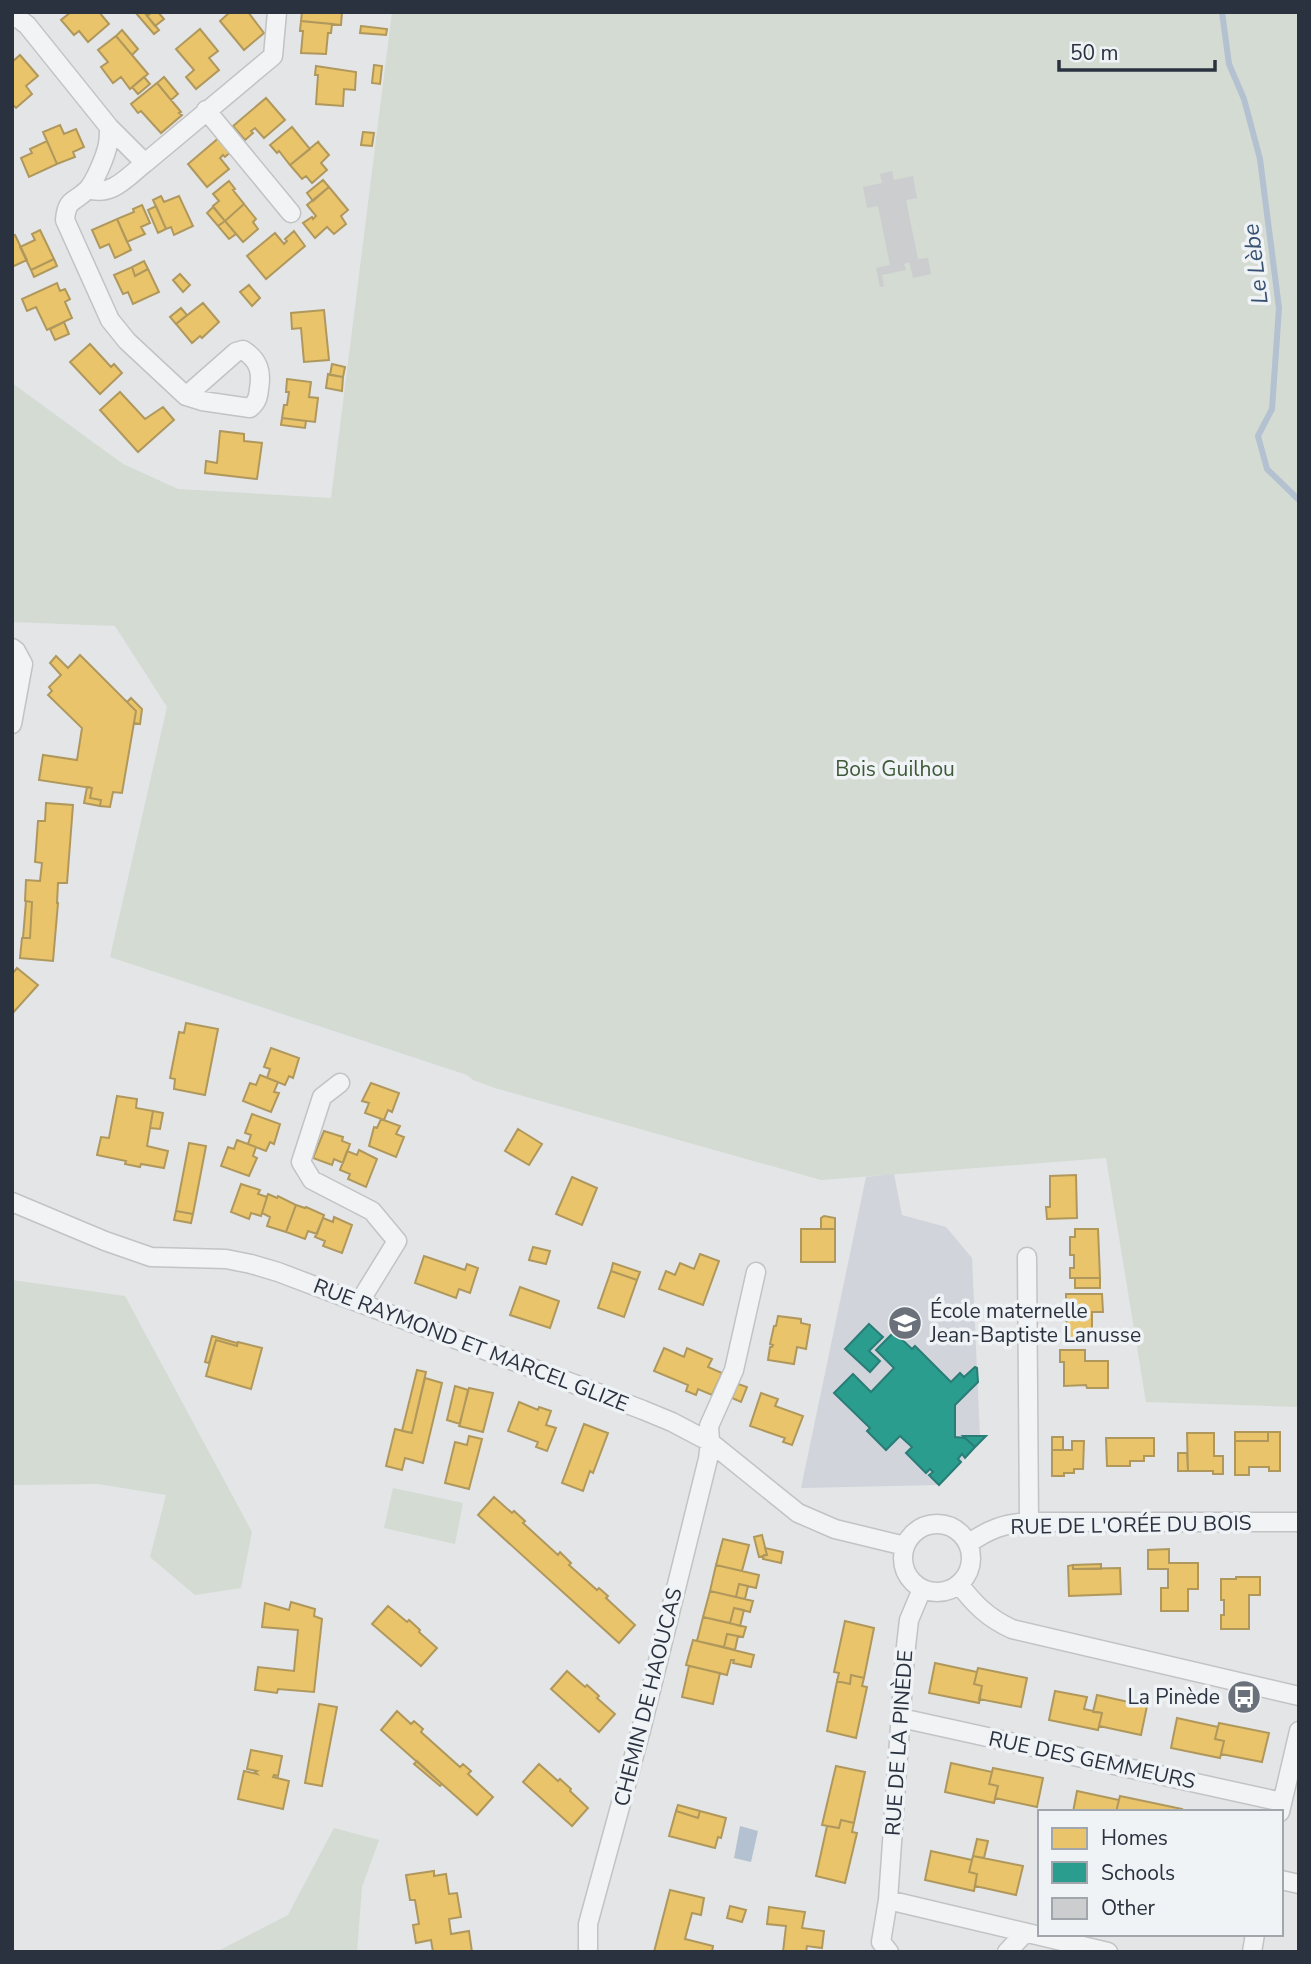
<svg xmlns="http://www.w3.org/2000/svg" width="1311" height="1964" viewBox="0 0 1311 1964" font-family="'Nunito Sans',sans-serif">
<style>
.built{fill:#d1d4da}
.green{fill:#d3dbd3}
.water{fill:#b3c1d0}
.homes{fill:#e9c46a;stroke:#b0985d;stroke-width:2}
.schools{fill:#2a9d8f;stroke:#2a7d77;stroke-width:2}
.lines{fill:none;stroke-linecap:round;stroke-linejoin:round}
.stream{stroke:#b3c1d0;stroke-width:6}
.building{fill:#cbcdcf}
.minor-casing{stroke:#c1c3c5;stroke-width:21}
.minor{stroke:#f1f3f4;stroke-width:18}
.labels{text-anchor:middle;stroke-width:7;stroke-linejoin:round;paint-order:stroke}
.park-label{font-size:21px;fill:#3f5a38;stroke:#f0f3f6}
.poi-label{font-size:21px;fill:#2a323f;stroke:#f0f3f6;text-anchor:start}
.street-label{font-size:21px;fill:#2a323f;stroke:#f0f3f6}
.water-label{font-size:23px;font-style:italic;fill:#375171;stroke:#f0f3f6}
</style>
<rect width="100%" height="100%" fill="#e3e5e7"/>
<path class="built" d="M894,1174L902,1215L946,1227L972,1258L980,1436H986L939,1485L801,1488L866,1177Z"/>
<path class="green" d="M392,12H1299V1407L1146,1402L1106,1158L821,1180L495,1088L473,1080L467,1075L110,957L167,707L115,626L12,622V383L123,464L178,489L331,498Z
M12,1280L125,1296L252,1532L241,1588L195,1595L150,1557L166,1495L98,1484L12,1485Z
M393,1488L463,1503L455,1544L384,1528Z
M334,1828L379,1840L362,1887L357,1952H216L288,1915Z"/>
<path class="water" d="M740,1826L758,1831L751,1862L734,1858Z"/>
<path class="homes" d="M71,12H99L109,24L88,42L79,31L74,35L61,20Z
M135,12H144L159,30L154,34Z
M152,12H158L164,19L155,26L147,16Z
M230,12H248L264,33L244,50L220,21Z
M302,12H342L341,25L301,21Z
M301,21L332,24L331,33H328L326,54L301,53L303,31H300Z
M361,26L387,29L386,35L360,33Z
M200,29L218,51L209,58L219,70L196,89L186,77L194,70L176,49Z
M122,30L138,49L132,55L116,36Z
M116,36L148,74L130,89L121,77L113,83L101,67L108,62L98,50Z
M20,55L38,76L26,86L32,94L16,108L12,104V62Z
M374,65L382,66L380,84L372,83Z
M316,66L356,72L355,90L344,89L343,106L316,104L318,75H315Z
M144,77L150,84L138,94L132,87Z
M164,77L178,94L171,100L157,83Z
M157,83L181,112L179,113L182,115L161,133L141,111L138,113L131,104Z
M266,98L285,120L264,138L255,128L251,131L253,133L245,140L233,126Z
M60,125L64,134L76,129L84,147L73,152L75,157L57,164L43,132Z
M292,127L310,149L290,165L279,151L277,153L270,145Z
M363,132L374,133L372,146L361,145Z
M221,136L233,150L225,157L223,155L220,158L229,169L207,187L188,164Z
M47,141L57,164L29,177L21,158L32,153L30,149Z
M319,141L318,142L329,155L321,163L327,170L312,183L306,176L302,179L290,165Z
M323,180L329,187L313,201L307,193Z
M229,181L235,189L233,190L244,204L225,221L213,206L219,201L213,194Z
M329,187L348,210L341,216L346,224L334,234L327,227L315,238L303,223L312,217L313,219L316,216L307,205Z
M161,196L164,202L179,196L193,226L174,235L171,227L166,229L153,200Z
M244,204L256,219L253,222L258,229L243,242L225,221Z
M142,205L150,223L141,227L145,234L127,242L117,219L134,212L133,209Z
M156,206L166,229L158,233L148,210Z
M213,207L225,221L218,226L207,213Z
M117,219L131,250L115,258L109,244L100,248L92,230Z
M225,221L236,234L229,239L218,226Z
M40,230L54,259L31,270L20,247L35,240L32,234Z
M294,231L305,246L266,279L247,256L275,233L284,244L287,241L285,239Z
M15,235L27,260L12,267V236Z
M54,259L57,266L34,277L31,270Z
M144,261L148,269L135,276L132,267Z
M132,267L135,276L148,269L159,292L133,304L128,292L123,294L114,275Z
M180,274L190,285L183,292L173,280Z
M57,283L60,291L65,289L70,299L65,302L72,318L47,330L36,307L27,311L22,299Z
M249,285L260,298L252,306L240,292Z
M203,303L219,322L202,338L200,336L192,343L176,324Z
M181,308L187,315L176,324L170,317Z
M324,310L329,360L304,362L301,328L292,329L291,313Z
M64,322L69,334L55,340L50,329Z
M90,344L111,367L114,364L122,373L100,394L70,362Z
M332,364L345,367L343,377L330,375Z
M328,374L343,377L342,391L326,388Z
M287,379L311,382L309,397L318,398L315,422L282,418L284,405H287L289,392H286Z
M120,392L145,419L163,407L174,420L138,452L100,410Z
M282,418L306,421L305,428L281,425Z
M220,431L244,434V441L262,443L257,479L205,473L206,461L217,463Z
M80,655L136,711L122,793L113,792L110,807L100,806L101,800L90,798L92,788L39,780L43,755L77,760L82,728L48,695L52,691L49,687L61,675L50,663L56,656L68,668Z
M131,698L142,709L140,724L134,723L136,711L127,702Z
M87,787L92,788L90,798L101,800L100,806L84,803Z
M46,803L73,805L67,883H58L57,903H58L53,961L20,958L22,938H30L32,902L25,901L26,880L40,881L42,863L35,862L38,821H45Z
M26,901L32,902L30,938H23Z
M17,968L38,985L12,1014V974Z
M186,1023L218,1029L205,1095L174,1089L175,1079L170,1078L179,1032L184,1033Z
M271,1048L299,1058L293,1078L289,1076L285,1085L267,1078L270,1069L264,1067Z
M260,1075L278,1082L274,1092L279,1093L271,1112L243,1101L250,1083L256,1085Z
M371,1083L399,1093L392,1112L388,1110L384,1120L365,1113L369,1103L362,1101Z
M117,1096L137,1099L136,1108L153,1111L147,1146L168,1151L164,1168L141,1164L140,1167L125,1164L126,1161L97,1155L101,1137L109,1138Z
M153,1111L163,1113L160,1129L150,1128Z
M252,1114L280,1124L274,1144L270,1142L266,1151L248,1144L251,1135L245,1133Z
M381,1119L400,1126L396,1134L404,1137L396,1157L369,1146L374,1127L377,1128Z
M518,1129L542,1144L529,1165L505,1151Z
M324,1131L343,1137L342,1141L350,1144L343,1163L334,1159L332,1165L313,1158Z
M237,1140L256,1147L253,1156L257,1158L249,1176L221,1166L228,1147L234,1149Z
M189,1143L206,1146L193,1214L176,1211Z
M359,1150L377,1159L366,1187L348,1179L350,1174L340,1170L347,1151L357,1155Z
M1076,1175L1077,1218L1047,1219L1046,1207H1050V1176Z
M572,1177L597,1188L582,1225L556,1214Z
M241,1184L260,1190L258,1194L267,1197L261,1216L251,1213L249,1219L231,1212Z
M268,1194L277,1198L278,1196L296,1205L286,1232L267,1226L270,1217L262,1213Z
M296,1205L305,1208L306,1207L324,1215L317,1234L308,1231L305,1239L286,1232Z
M176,1211L193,1214L191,1223L174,1220Z
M824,1216L835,1218V1229H821V1218Z
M334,1217L352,1225L342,1253L323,1246L325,1241L315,1237L323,1218L333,1222Z
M801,1229H835V1262H801Z
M1075,1229H1098L1100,1278H1070V1268H1074V1255H1070V1237H1075Z
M533,1247L550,1251L546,1264L529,1260Z
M700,1254L719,1261L703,1305L659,1289L666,1271L675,1275L680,1263L694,1269Z
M424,1256L465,1270L467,1264L478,1268L470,1293L459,1289L456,1298L415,1283Z
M613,1263L640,1272L637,1280L611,1271Z
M611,1271L637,1280L624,1317L598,1308Z
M1075,1278H1100V1288H1075Z
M520,1287L559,1301L550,1328L510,1315Z
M1066,1294H1102L1103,1312H1092V1339H1067Z
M778,1316L801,1319V1323L810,1325L806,1349L797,1347L794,1364L768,1360L770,1347H772L773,1345L770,1344L774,1326H776Z
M212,1336L237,1343V1346L216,1340L209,1363L205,1362Z
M216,1340L237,1346L238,1342L262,1348L251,1389L206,1376Z
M664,1348L684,1357L687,1348L712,1359L708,1367L722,1373L712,1395L698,1389L696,1395L686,1391L688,1385L654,1371Z
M1060,1350H1085V1361H1108V1388H1087L1086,1385L1064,1386V1362H1060Z
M417,1370L426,1372L412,1433L402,1431Z
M425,1378L442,1383L423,1463L405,1458L402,1470L386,1466L395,1429L412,1433Z
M738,1384L747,1387L741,1402L732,1398Z
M455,1386L468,1390L460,1424L447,1420Z
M469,1388L493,1393L483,1432L459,1426Z
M761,1393L778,1399L775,1406L803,1416L792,1445L783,1442L785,1438L750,1426Z
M519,1402L538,1410L539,1407L551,1411L546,1425L556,1428L547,1451L536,1447L538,1442L508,1431Z
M584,1424L608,1433L593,1473L590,1471L583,1491L562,1483Z
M1235,1432H1268V1441H1235Z
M1268,1432H1280V1471H1269V1467H1249V1475H1235V1441H1268Z
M1187,1433H1214V1456H1223V1474H1213V1471H1188Z
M469,1436L482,1439L469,1489L445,1483L455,1442L467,1445Z
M1052,1437H1063V1450H1052Z
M1106,1438H1154V1456H1144V1461H1130V1466H1107Z
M1072,1441H1084L1083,1469H1074V1473H1064V1476H1052V1450H1072Z
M1178,1453H1187L1188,1471H1178Z
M494,1497L512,1513L514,1511L525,1521L523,1523L558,1555L560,1552L571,1563L569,1565L597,1590L599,1588L608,1596L606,1598L635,1625L619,1643L478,1515Z
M762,1535L767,1555L759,1557L754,1537Z
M723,1539L749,1545L742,1571L716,1565Z
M765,1548L783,1552L781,1563L763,1559L764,1555H767Z
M1169,1549V1563H1198V1589H1188V1611H1161V1588H1168V1569H1148V1550Z
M1101,1564V1569H1073V1565Z
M716,1565L759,1575L756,1588L739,1584L736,1597L710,1591Z
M1073,1565V1569L1120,1568L1121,1594L1069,1596L1068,1566Z
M1236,1577H1260V1595H1249V1629H1221V1615H1224V1600H1221V1579H1236Z
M739,1584L748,1586L745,1599L736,1597Z
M710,1591L753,1601L750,1612L734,1608L730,1623L703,1617Z
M291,1602L315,1609L314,1616L322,1619L314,1692L278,1689L277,1693L255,1690L258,1667L294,1671L298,1630L262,1627L265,1603L289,1610Z
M388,1606L407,1622L409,1620L420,1630L419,1632L437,1648L421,1666L372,1624Z
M734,1608L744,1610L740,1626L730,1623Z
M703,1617L746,1627L743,1637L727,1634L724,1647L697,1641Z
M845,1621L874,1628L864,1678L851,1675L850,1684L837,1681L839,1673L834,1672Z
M727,1634L738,1636L735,1650L724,1647Z
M693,1640L754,1655L751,1667L733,1663L734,1660H731L727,1675L686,1665Z
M935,1663L977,1672L974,1684L982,1686L979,1703L929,1693Z
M689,1666L720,1673L713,1704L682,1697Z
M978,1668L1027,1678L1021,1707L979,1699L982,1686L974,1684Z
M567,1671L585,1687L587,1685L599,1696L597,1698L615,1714L599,1732L551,1689Z
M851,1675L864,1678L862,1686L867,1687L856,1738L827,1731L837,1681L850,1684Z
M1055,1691L1087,1697L1084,1709L1102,1713L1098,1730L1049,1720Z
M1097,1695L1147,1706L1141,1735L1099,1726L1102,1713L1093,1712Z
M319,1704L337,1707L322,1786L305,1783Z
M397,1711L411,1724L414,1721L423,1729L421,1732L460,1767L463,1764L471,1771L468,1774L493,1797L477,1815L381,1730Z
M1177,1718L1218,1727L1215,1739L1224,1741L1220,1758L1171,1748Z
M1219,1723L1269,1733L1262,1762L1221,1754L1224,1741L1215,1739Z
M251,1750L282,1756L278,1776L274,1775L273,1777L289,1781L283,1809L238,1799L244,1771L257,1774L255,1772L257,1771L247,1769Z
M417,1761L442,1784L440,1786L414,1764Z
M951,1763L992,1772L989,1784L998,1786L994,1803L945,1792Z
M539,1764L558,1781L560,1779L571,1789L570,1791L588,1808L572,1826L523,1782Z
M836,1766L865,1772L854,1823L841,1820L839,1828L822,1825Z
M993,1768L1043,1778L1037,1807L995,1798L998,1786L989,1784Z
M1077,1791L1119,1800L1116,1812H1073Z
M1120,1796L1182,1809L1181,1812H1116Z
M678,1805L700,1811L698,1818L676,1811Z
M676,1811L698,1818L700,1811L726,1818L721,1838L718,1837L715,1848L669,1836Z
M841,1820L854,1823L852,1832L857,1833L845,1883L816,1876L827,1826L839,1828Z
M977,1839L988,1841L984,1858L973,1856Z
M931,1851L972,1860L969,1872L977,1874L974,1891L925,1880Z
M973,1856L1023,1866L1016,1895L975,1886L977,1874L969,1872Z
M434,1871V1876L446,1874L449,1894L457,1893L461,1917L449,1919L451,1934L469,1931L472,1952H433L431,1940L416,1943L413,1925L419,1924L415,1900H410L406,1875Z
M670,1890L704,1898L701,1915L692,1913L685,1939L713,1946L712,1952H654Z
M730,1906L746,1910L742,1922L727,1918Z
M769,1907L805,1912L802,1928L824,1931L822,1948L807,1946L806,1952H783L786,1926L767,1924Z"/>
<path class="schools" d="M869,1324L883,1337L869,1351L880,1361L870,1372L845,1349Z
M894,1332L912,1349L915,1346L951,1382L960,1373L964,1377L975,1367L977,1368L978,1382L955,1405V1437L965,1438L975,1447L965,1458L962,1454L958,1459L961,1462L939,1485L929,1475L933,1472L930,1469L926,1473L906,1453L912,1447L900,1436L886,1450L867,1431L870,1428L834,1393L853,1374L871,1392L894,1368L876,1350Z
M963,1436H986L975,1447Z"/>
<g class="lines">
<path class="stream" d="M1222,12L1229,64L1244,99L1260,159L1279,308L1272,409L1258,436L1267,469L1299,500"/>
</g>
<path class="building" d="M892,171L894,180L913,176L917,198L906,200L918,259L928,258L931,274L913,278L909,262L904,264L906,270L882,275L884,286L880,287L876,268L890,265L878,206L867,208L863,187L882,183L880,174Z"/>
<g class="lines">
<g class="minor-casing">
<path id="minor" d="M12,17L19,19L27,25L109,127C109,132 109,138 108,144C106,155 95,182 87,190C74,203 67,198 65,220L110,320L127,341L186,396L202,401L250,408C257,402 258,398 259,389C262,372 259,360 243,350L236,352L186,396
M206,110L291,213
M145,163L273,56L277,12
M88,189C112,197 127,177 145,163L109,127
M12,648L16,651L23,664L12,724
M340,1083L322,1097L301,1162L312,1180L372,1211L397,1241L365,1293L361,1303
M12,1202L105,1241L151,1257L226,1259L251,1264L278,1272L643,1410L672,1422L710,1442L798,1513L835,1529L905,1546
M1027,1257L1029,1522
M903 1558a34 34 0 1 1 68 0a34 34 0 1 1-68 0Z
M968,1544C989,1529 1003,1524 1029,1522H1299
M959,1584C974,1604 988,1618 1012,1629L1299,1696
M922,1589L909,1620L905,1655L888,1900L1108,1952
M901,1718L1282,1802
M1280,1812L1299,1731
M1281,1880L1299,1884
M888,1900L881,1942L889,1952
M588,1952V1924L641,1730L708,1459L710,1442L709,1426L734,1370L756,1272
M1007,1952L1025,1933
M1252,1952L1255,1934"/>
</g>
<use href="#minor" class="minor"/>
</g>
<defs>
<g id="school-disc" transform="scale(1.75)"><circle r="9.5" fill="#6b717a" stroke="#f0f3f6"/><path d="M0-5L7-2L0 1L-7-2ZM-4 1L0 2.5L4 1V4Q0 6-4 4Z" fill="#fff"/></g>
<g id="bus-disc" transform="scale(1.75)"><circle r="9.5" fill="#6b717a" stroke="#f0f3f6"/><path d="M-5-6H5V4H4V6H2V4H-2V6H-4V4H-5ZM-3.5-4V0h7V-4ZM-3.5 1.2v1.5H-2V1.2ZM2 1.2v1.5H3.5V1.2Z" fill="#fff"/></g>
</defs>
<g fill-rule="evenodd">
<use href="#school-disc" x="905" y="1323"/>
<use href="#bus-disc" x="1244" y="1697"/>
</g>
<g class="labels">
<g class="park-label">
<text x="895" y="776">Bois Guilhou</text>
</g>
<g class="poi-label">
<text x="930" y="1318">École maternelle<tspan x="930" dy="24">Jean-Baptiste Lanusse</tspan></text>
<text x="1220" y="1704" text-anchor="end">La Pinède</text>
</g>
<g class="street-label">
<text transform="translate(471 1345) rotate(21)" y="7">RUE RAYMOND ET MARCEL GLIZE</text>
<text transform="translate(1131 1525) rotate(-1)" y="7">RUE DE L'ORÉE DU BOIS</text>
<text transform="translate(648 1697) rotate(-76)" y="7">CHEMIN DE HAOUCAS</text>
<text transform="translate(899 1743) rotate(-86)" y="7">RUE DE LA PINÈDE</text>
<text transform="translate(1092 1760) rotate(12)" y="7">RUE DES GEMMEURS</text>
</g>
<g class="water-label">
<text transform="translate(1255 264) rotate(-97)" y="8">Le Lèbe</text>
</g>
</g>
<rect width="1311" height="1964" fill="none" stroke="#2a323f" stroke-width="28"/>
<rect x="1038" y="1810" width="245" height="126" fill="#f0f3f6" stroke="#a1a6ad" stroke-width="2"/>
<rect x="1052" y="1828" width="35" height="21" fill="#e9c46a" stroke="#a1a6ad" stroke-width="2"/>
<text x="1101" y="1845" font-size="21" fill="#2a323f">Homes</text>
<rect x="1052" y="1862" width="35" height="21" fill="#2a9d8f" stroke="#a1a6ad" stroke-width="2"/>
<text x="1101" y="1880" font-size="21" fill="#2a323f">Schools</text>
<rect x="1052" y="1898" width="35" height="21" fill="#cbcdcf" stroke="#a1a6ad" stroke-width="2"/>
<text x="1101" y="1915" font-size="21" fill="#2a323f">Other</text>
<path d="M1059 60v10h156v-10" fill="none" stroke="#2a323f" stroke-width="3.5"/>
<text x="1070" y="60" font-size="21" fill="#2a323f" stroke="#f0f3f6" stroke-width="5" paint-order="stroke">50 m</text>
</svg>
